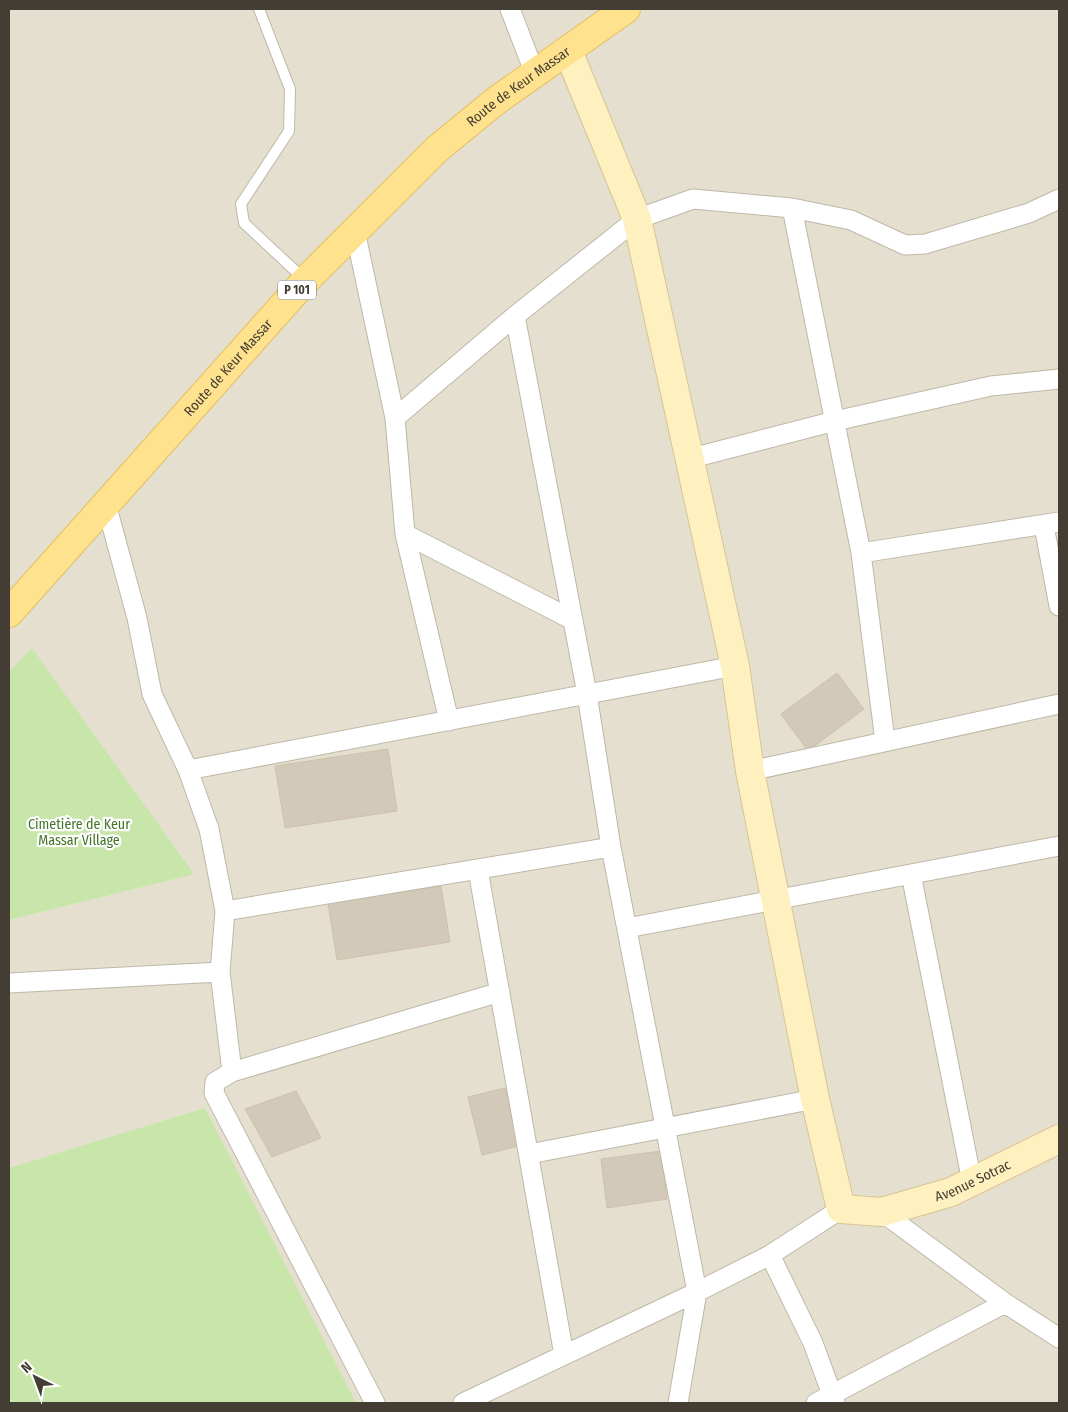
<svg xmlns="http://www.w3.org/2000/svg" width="1068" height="1412" viewBox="0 0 1068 1412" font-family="'Fira Sans Condensed',sans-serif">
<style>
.residential{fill:#e5dfd0}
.green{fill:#c9e6aa}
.building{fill:#d3c9b8;stroke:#cdc1ab}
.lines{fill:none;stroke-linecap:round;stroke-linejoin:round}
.lane-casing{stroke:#bfb8a8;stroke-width:12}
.street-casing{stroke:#bfb8a8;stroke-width:21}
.secondary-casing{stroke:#d5c593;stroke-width:30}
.primary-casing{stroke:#e3bf5e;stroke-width:30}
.lane{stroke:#fff;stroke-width:10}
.street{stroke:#fff;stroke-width:19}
.secondary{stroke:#fff1bf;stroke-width:28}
.primary{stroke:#fee28e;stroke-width:28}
.labels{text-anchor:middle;stroke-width:4.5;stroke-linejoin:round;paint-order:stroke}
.shield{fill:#fff;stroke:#7b7770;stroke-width:1}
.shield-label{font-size:12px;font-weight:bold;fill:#433d33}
.street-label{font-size:14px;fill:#433d33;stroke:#fff}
.park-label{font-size:14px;fill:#427327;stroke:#fff}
</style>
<rect width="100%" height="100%" fill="#f1ede2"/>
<path class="residential" d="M9,9H1059V1403H9Z"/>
<path class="green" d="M32,648L194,874L9,920V672Z
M205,1108L356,1403H9V1168Z"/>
<path class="building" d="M837,673L864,709L808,751L781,714Z
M388,749L397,811L285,828L275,766Z
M441,886L450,942L337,960L328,903Z
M505,1088L519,1146L482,1155L468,1097Z
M296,1091L321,1138L272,1157L245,1109Z
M661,1151L667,1199L607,1208L601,1159Z"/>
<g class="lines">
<g class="lane-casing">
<path id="lane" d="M259,9L290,89L289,131L241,204L244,223L304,279"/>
</g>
<g class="street-casing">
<path id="street" d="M510,9L535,74
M792,208L861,553L885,741
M355,231L395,418L405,534L449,721
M515,316L587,694L611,847L697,1292L678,1403
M395,418L515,316L637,219L693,199L792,208L851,220L905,245L925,244L1029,213L1059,199
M688,459L835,421L991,386L1059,379
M106,504L137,618L152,694L188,770L209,829L225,911L220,972L232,1072
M1044,526L1059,606
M405,534L571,619
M861,553L1059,522
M188,770L735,666
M750,771L1059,704
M478,870L564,1355
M911,874L972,1182
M225,911L611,847
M627,928L1059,846
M9,983L220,972
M529,1154L815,1099
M882,1212L1005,1303L1059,1338
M770,1255L813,1343L835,1403
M375,1403L214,1093L215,1082L232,1072L500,992
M463,1403L697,1292L770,1255L841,1209
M816,1403L1005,1303"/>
</g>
<g class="secondary-casing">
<g id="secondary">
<path id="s1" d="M568,51L637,219L735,666L750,771L815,1099L841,1209L882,1212L951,1192L1059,1139"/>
</g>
</g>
<g class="primary-casing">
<g id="primary">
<path id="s2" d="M9,613L305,281L437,149L497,100L626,9"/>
</g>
</g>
<use href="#lane" class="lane"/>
<use href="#street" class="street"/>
<use href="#secondary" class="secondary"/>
<use href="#primary" class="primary"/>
</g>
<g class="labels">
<rect class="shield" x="278" y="280.5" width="38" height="19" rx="4"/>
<g class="shield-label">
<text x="297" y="294">P 101</text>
</g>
<g class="street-label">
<text dy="5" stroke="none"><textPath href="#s2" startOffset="734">Route de Keur Massar</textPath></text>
<text dy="5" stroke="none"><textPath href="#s2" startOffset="329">Route de Keur Massar</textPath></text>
<text dy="5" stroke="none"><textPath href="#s1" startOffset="1330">Avenue Sotrac</textPath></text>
</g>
<g class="park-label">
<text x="79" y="829">Cimetière de Keur<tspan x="79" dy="16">Massar Village</tspan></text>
</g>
</g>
<rect width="1068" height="1412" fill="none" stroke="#433d33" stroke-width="20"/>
<g transform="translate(35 1377) rotate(318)" stroke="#ffffff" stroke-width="4" paint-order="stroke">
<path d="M0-4L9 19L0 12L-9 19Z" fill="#433d33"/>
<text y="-8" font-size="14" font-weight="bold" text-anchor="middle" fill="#433d33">N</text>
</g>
</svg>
